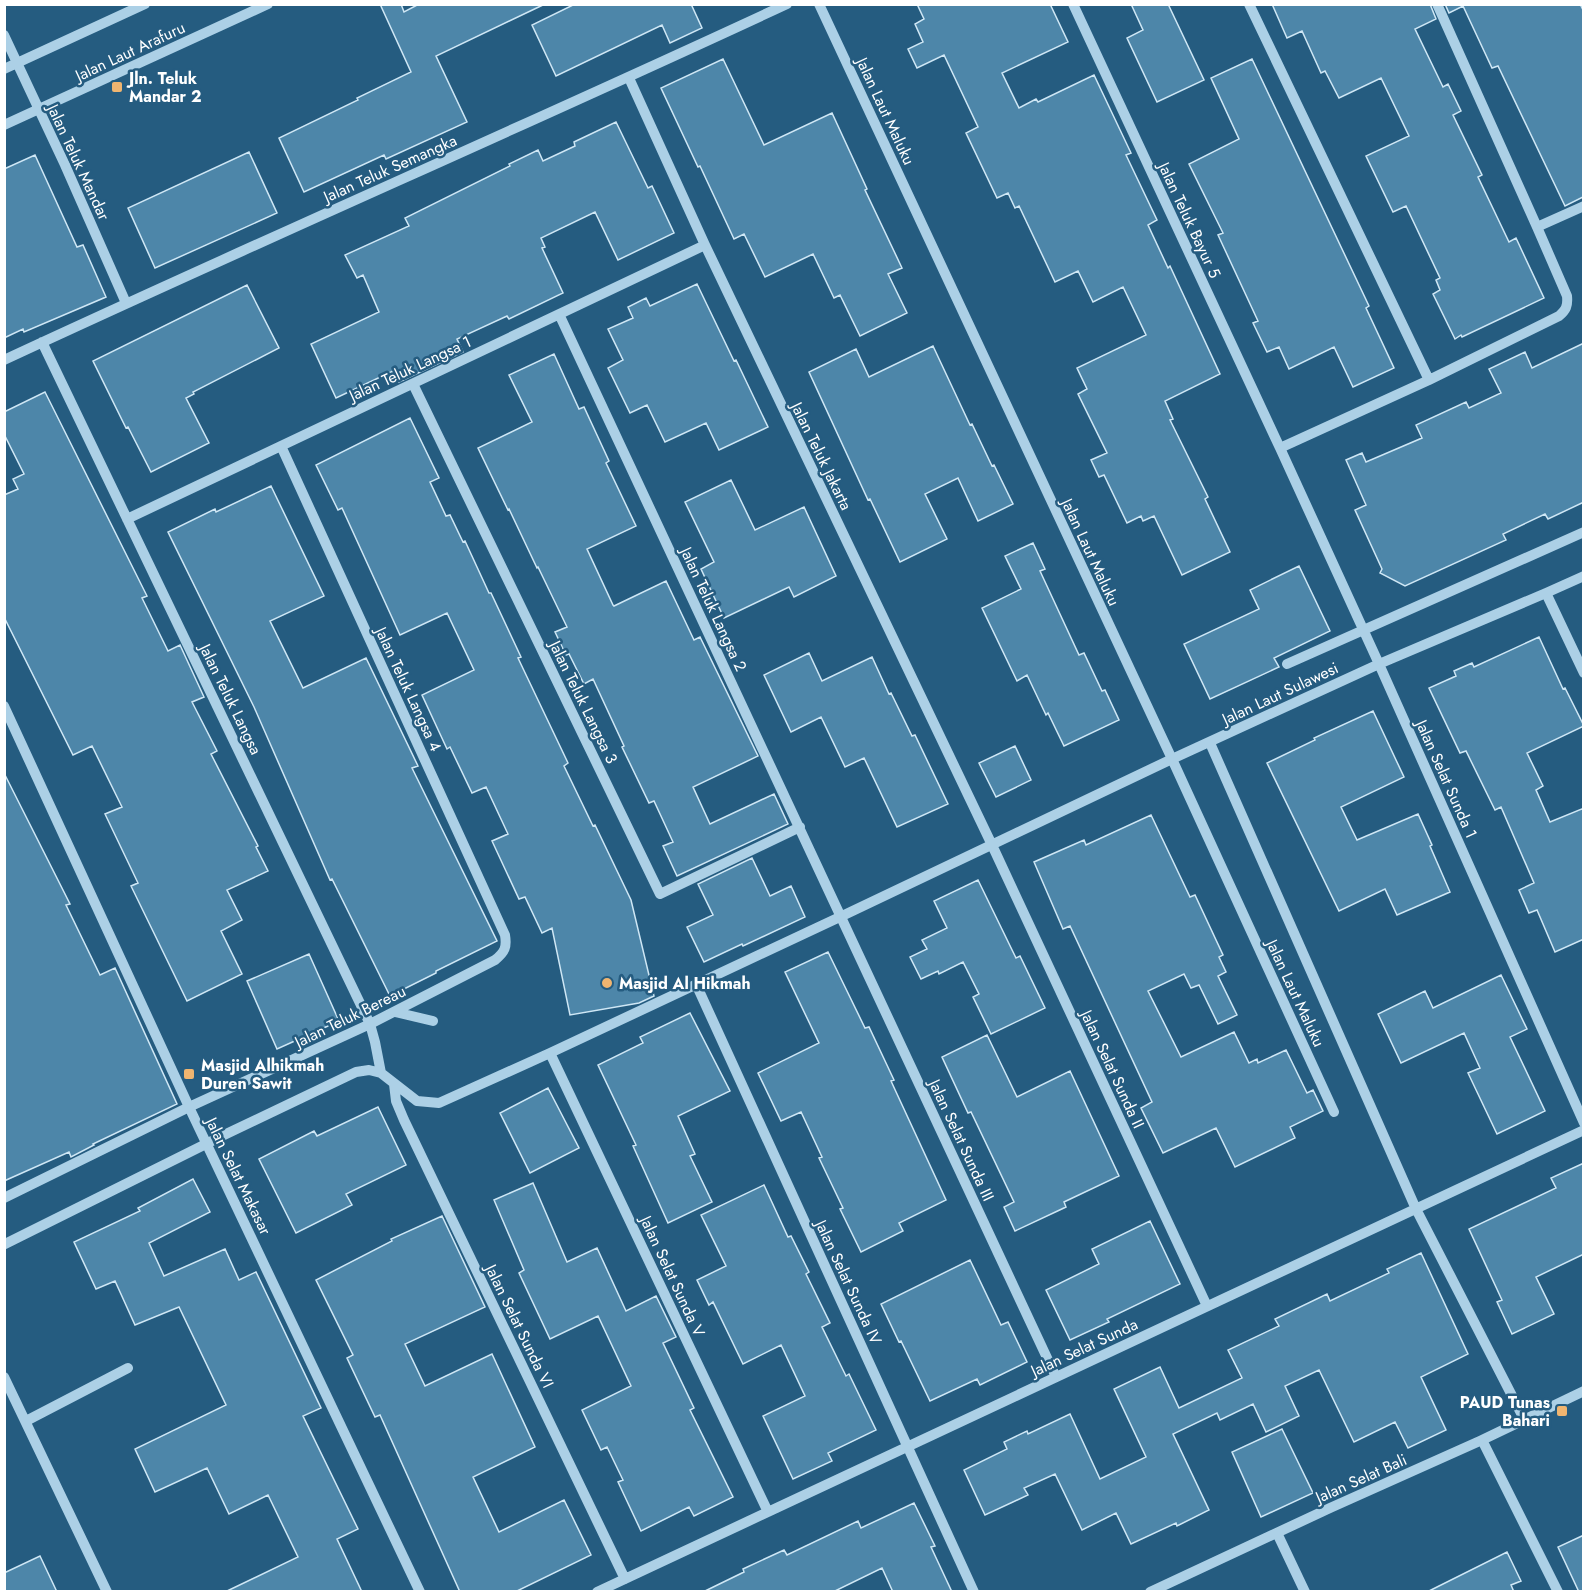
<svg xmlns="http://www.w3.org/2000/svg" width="1588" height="1596" viewBox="0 0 1588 1596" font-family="Jost,sans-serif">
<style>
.building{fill:#4d86a9;stroke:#cfe7f5;stroke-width:1.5}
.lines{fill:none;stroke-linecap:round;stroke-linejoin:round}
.minor{stroke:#acd0e6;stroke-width:10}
.poi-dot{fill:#f0b570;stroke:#255c80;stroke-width:2}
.labels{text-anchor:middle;stroke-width:5;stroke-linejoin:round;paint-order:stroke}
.street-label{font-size:16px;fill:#fff;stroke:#255c80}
.poi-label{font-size:16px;font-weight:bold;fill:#fff;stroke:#255c80;text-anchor:start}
</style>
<rect width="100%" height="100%" fill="#255c80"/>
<path class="building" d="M380,4H401L404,12L419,4H545L436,56L467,122L386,159L384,155L304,192L279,138L358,100L357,98L411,72Z
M575,4H691L702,28L670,43L662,25L556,76L532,25Z
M917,4H1050L1068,42L1002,73L1019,108L1036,99L1038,102L1094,75L1131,153L1126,155L1157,220L1148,225L1168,268L1170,266L1220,374L1165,401L1173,419L1170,420L1208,497L1205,499L1230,552L1182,575L1154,516L1143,521L1141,516L1127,523L1104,475L1099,477L1091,460L1107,453L1078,394L1087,389L1077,368L1146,335L1123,287L1093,302L1078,271L1055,282L1019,206L1015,208L1008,193L997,198L966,133L978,127L944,55L917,68L908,49L923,42L915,24L924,19Z
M1131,4H1168L1204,80L1157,102L1127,38L1143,30Z
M1272,4H1430L1436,19L1415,29L1443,87L1448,84L1461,111L1453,115L1482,175L1478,177L1509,242L1516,238L1544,298L1462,337L1461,335L1455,339L1433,294L1440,290L1436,280L1440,278L1406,206L1393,212L1366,156L1409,136L1381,78L1339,98L1325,71L1321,73L1302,31L1287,38Z
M1445,4H1580L1584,12L1583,197L1565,206L1498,66L1492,68L1463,6L1449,13Z
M723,59L764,145L832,113L867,189L865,190L902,268L888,274L907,313L860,336L840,295L834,298L813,254L765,277L744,234L734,239L700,166L698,167L661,88Z
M1252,59L1369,306L1366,308L1394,368L1353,387L1334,347L1289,369L1279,347L1267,352L1253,323L1258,321L1218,235L1223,233L1189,164L1239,139L1211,78Z
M616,122L648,188L652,186L674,233L618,260L595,212L541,238L545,247L542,248L563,293L509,319L507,316L457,339L463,352L399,382L393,371L336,398L311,344L379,312L363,275L357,278L345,255L409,226L405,218L510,166L509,164L538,150L543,161L575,146L574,142Z
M249,152L277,213L155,268L128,208Z
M35,155L77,247L83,245L106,297L24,332L23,329L4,338V169Z
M697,284L734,361L736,360L768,427L719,450L706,423L665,442L647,405L630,413L608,368L623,360L608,329L633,318L628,307L646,298L650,306Z
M247,285L279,348L193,392L194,394L186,398L209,443L151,472L128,427L126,428L93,361Z
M1584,343V502L1548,519L1545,514L1503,534L1506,540L1405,586L1380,573L1382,569L1355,510L1366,505L1346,460L1362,453L1366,462L1422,438L1416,425L1466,402L1469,408L1501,393L1489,369L1525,352L1532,368Z
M933,346L970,425L972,424L992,466L994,465L1013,504L978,521L958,478L925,494L947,539L900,562L870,499L868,500L809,372L856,349L869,377Z
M554,354L579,409L584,407L609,461L606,463L636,526L587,549L613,605L614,606L666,581L694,640L700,637L758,756L693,787L710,824L774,794L788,824L677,876L663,846L673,842L654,801L649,803L622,747L624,746L593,679L584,684L569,654L566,655L555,632L567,627L538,567L537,568L509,509L508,510L478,448L532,422L509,375Z
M45,392L147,596L142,598L168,651L180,645L204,697L192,702L217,751L211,754L258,846L256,847L268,871L227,890L242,920L221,931L242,974L187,1001L131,886L138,883L105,814L122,807L92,746L73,755L4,617V495L18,489L13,479L24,474L4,434V412Z
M410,418L439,478L430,482L446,516L450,515L463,542L465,541L489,593H491L521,657L518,658L568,763L564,766L593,826L595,825L631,900L654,996L639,1003L570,1015L552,928L542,933L525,897L519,899L492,841L508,834L486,787L472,793L450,747L447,749L422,695L474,670L447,613L400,635L342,508L338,510L316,465Z
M731,480L755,530L804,507L836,576L794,597L789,587L724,618L701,569L714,562L685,502Z
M271,486L324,596L270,621L303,688L366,658L418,766L412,768L497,941L436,971V973L390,996L332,879L330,880L254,707L168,532L215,509L216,512Z
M1033,543L1045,569L1040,571L1079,655L1084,653L1102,691L1105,690L1119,720L1064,746L1048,713L1046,715L1027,675L1017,681L982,608L1021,589L1005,556Z
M1299,566L1330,631L1274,658L1279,667L1210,699L1184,644L1259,609L1250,590Z
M1539,637L1563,689L1565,688L1584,726L1527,753L1543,786L1536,790L1550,822L1584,808V939L1555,952L1537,910L1529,913L1519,890L1534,883L1501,807L1495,810L1466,751L1460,753L1429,688L1456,676L1454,671L1472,663L1474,667Z
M809,653L822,681L872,657L889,694L891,693L912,736L915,735L948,804L897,827L864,758L845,767L821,717L791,732L764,675Z
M1373,711L1404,777L1341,807L1357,840L1418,814L1432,845L1430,846L1450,892L1397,915L1385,889L1339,911L1267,763L1315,740L1314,738Z
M1015,746L1031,780L996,797L979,763Z
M4,773L70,904L66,905L100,975L115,968L177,1104L93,1144L94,1145L71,1157L69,1152L4,1181Z
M1151,815L1190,897L1195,895L1223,955L1219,957L1226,972L1218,976L1237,1015L1218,1024L1199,985L1191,988L1184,974L1148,991L1181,1057L1234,1032L1249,1063L1257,1059L1258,1063L1286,1050L1307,1093L1313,1090L1323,1111L1290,1127L1295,1138L1235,1167L1216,1128L1163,1153L1141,1108L1152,1102L1070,926L1063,929L1034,862L1084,840L1086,845Z
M752,858L770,896L791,886L805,917L743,946L742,944L704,962L687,927L713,915L698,884Z
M978,880L1016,958L1020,956L1045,1008L991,1034L973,997L979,994L963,962L939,974L938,971L921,979L910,957L927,949L922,940L947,928L934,901Z
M828,952L865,1028L869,1027L894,1080L891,1081L946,1200L899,1223L903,1231L861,1252L840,1209L843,1208L819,1158L822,1157L801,1112L781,1121L758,1073L819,1043L785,972Z
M309,954L339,1021L277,1049L247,981Z
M1501,975L1527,1029L1510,1037L1545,1111L1497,1134L1468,1073L1480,1068L1464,1033L1401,1063L1378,1014L1425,991L1433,1008Z
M690,1013L730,1091L678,1116L695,1154L690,1156L712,1202L668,1223L633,1146L636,1145L598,1065L643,1043L640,1037Z
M987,1035L1017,1097L1070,1071L1119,1176L1064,1202L1066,1207L1015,1231L1004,1207L1014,1202L971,1112L968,1113L942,1057Z
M548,1088L579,1148L530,1173L500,1113Z
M378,1107L406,1165L346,1194L352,1205L296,1233L259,1159L314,1131L317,1136Z
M1584,1163V1254L1536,1277L1554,1314L1512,1334L1497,1302L1502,1300L1469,1229L1556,1188L1551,1178Z
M193,1179L210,1212L149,1243L164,1276L225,1249L239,1280L256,1272L321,1408L303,1416L358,1529L337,1539L362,1592H225L298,1557L268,1495L229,1514L207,1468L155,1492L135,1449L226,1405L179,1307L135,1325L115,1281L96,1289L74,1242L140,1211L138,1208Z
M533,1183L567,1262L597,1248L626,1311L656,1296L676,1337L663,1343L694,1408L690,1410L733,1497L694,1516L689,1507L641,1531L618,1482L623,1480L607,1447L601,1450L582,1410L631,1386L598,1316L550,1339L519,1273L524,1270L494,1200Z
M764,1185L788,1237L791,1236L809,1272L806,1274L830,1323L822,1327L846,1376L849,1374L876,1430L828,1453L832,1461L793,1479L763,1416L805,1396L781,1345L743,1364L713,1302L709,1305L697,1280L726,1266L701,1215Z
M442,1216L485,1307L405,1344L425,1386L492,1354L535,1447L473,1477L499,1532L564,1500L591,1555L515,1592H460L380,1415L375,1417L347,1358L353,1355L316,1280L392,1241L391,1239Z
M1150,1221L1180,1284L1107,1319L1109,1322L1070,1340L1046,1290L1099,1264L1092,1249Z
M1421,1253L1468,1354L1421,1377L1446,1430L1408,1448L1395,1422L1354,1442L1319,1370L1285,1386L1299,1416L1266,1432L1253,1404L1220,1420L1217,1413L1173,1434L1209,1510L1177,1526L1176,1523L1131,1544L1116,1513L1082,1530L1055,1474L1024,1488L1028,1495L985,1515L964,1470L1007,1449L1004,1442L1027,1431L1028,1434L1070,1414L1100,1479L1146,1457L1114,1389L1160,1367L1179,1408L1242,1378L1228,1350L1279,1326L1275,1319L1327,1294L1330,1301L1389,1273L1387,1269Z
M970,1260L1001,1325L1008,1322L1027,1362L980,1385L977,1379L930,1401L901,1341L899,1342L881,1304Z
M1282,1429L1313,1493L1261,1517L1232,1452Z
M914,1503L935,1546L931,1547L952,1592H893L882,1568L833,1592H703L744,1572L743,1569L784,1550L787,1555L858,1521L861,1528Z
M1584,1535V1592H1579L1558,1547Z
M1507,1552L1521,1581L1511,1585L1514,1592H1427Z
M40,1556L57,1592H4V1573Z"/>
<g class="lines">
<path class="minor" d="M819,4L1172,759L1334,1112
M1073,4L1280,448L1379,664L1584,1123
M1249,4L1429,380
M4,35L65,165L126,303
M4,69L145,4
M629,78L705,245L992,845L1207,1306
M4,125L268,4
M1537,227L1584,206
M559,314L1056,1377
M42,342L370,1024L375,1042L381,1073
M4,360C264,239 527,125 787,4
M413,384L660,894L800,827
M1280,448L1429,380L1559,316C1566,310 1568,306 1567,296L1537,227L1437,4
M127,519L705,245
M1546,593L1584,673
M1287,664L1584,532
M4,706L189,1107L420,1592
M1210,743L1416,1209L1524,1419
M696,984L974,1592
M395,1012L433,1021
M550,1053L768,1512
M394,1084L396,1101L404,1120L625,1579
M4,1198L189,1107L370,1024L495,960C505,952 507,947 505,935L281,446
M5,1244L224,1135L356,1072L369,1070L381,1073L417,1101L439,1103L550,1053L842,916L1172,759L1379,664L1546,593L1584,576
M4,1377L107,1592
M26,1421L128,1368
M1482,1440L1558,1592
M1277,1533L1305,1592
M597,1592L1584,1130
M1150,1592L1330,1508L1482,1440L1584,1391"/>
</g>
<g class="poi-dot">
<rect x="111" y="81" width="12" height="12" rx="3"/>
<circle cx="607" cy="983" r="6"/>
<rect x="183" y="1068" width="12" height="12" rx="3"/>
<rect x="1556" y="1405" width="12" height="12" rx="3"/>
</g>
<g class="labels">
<g class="street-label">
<text transform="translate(130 51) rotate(-25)" y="6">Jalan Laut Arafuru</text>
<text transform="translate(886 111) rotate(65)" y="6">Jalan Laut Maluku</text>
<text transform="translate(79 162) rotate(65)" y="6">Jalan Teluk Mandar</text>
<text transform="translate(390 168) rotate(-24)" y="6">Jalan Teluk Semangka</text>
<text transform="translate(1190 220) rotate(65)" y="6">Jalan Teluk Bayur 5</text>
<text transform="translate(410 368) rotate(-25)" y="6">Jalan Teluk Langsa 1</text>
<text transform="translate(822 456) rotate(64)" y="6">Jalan Teluk Jakarta</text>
<text transform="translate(1091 552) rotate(65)" y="6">Jalan Laut Maluku</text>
<text transform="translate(714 609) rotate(65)" y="6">Jalan Teluk Langsa 2</text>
<text transform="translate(409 689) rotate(65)" y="6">Jalan Teluk Langsa 4</text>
<text transform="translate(1280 693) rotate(-25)" y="6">Jalan Laut Sulawesi</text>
<text transform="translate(231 699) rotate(64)" y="6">Jalan Teluk Langsa</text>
<text transform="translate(584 702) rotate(64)" y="6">Jalan Teluk Langsa 3</text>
<text transform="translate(1447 779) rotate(66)" y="6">Jalan Selat Sunda 1</text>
<text transform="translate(1296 993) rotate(65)" y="6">Jalan Laut Maluku</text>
<text transform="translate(350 1016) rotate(-26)" y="6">Jalan Teluk Bereau</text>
<text transform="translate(1113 1069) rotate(65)" y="6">Jalan Selat Sunda II</text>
<text transform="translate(962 1140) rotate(65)" y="6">Jalan Selat Sunda III</text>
<text transform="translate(239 1176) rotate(64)" y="6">Jalan Selat Makasar</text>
<text transform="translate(673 1276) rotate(65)" y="6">Jalan Selat Sunda V</text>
<text transform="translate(849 1282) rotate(65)" y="6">Jalan Selat Sunda IV</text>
<text transform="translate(520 1326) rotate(64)" y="6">Jalan Selat Sunda VI</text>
<text transform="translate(1084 1347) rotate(-25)" y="6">Jalan Selat Sunda</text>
<text transform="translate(1361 1478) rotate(-24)" y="6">Jalan Selat Bali</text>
</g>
<g class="poi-label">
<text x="129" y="84">Jln. Teluk<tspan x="129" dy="18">Mandar 2</tspan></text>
<text x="619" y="989">Masjid Al Hikmah</text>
<text x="201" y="1071">Masjid Alhikmah<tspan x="201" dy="18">Duren Sawit</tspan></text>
<text x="1550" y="1408" text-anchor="end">PAUD Tunas<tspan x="1550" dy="18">Bahari</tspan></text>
</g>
</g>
<rect width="1588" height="1596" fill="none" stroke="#ffffff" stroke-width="12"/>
</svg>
